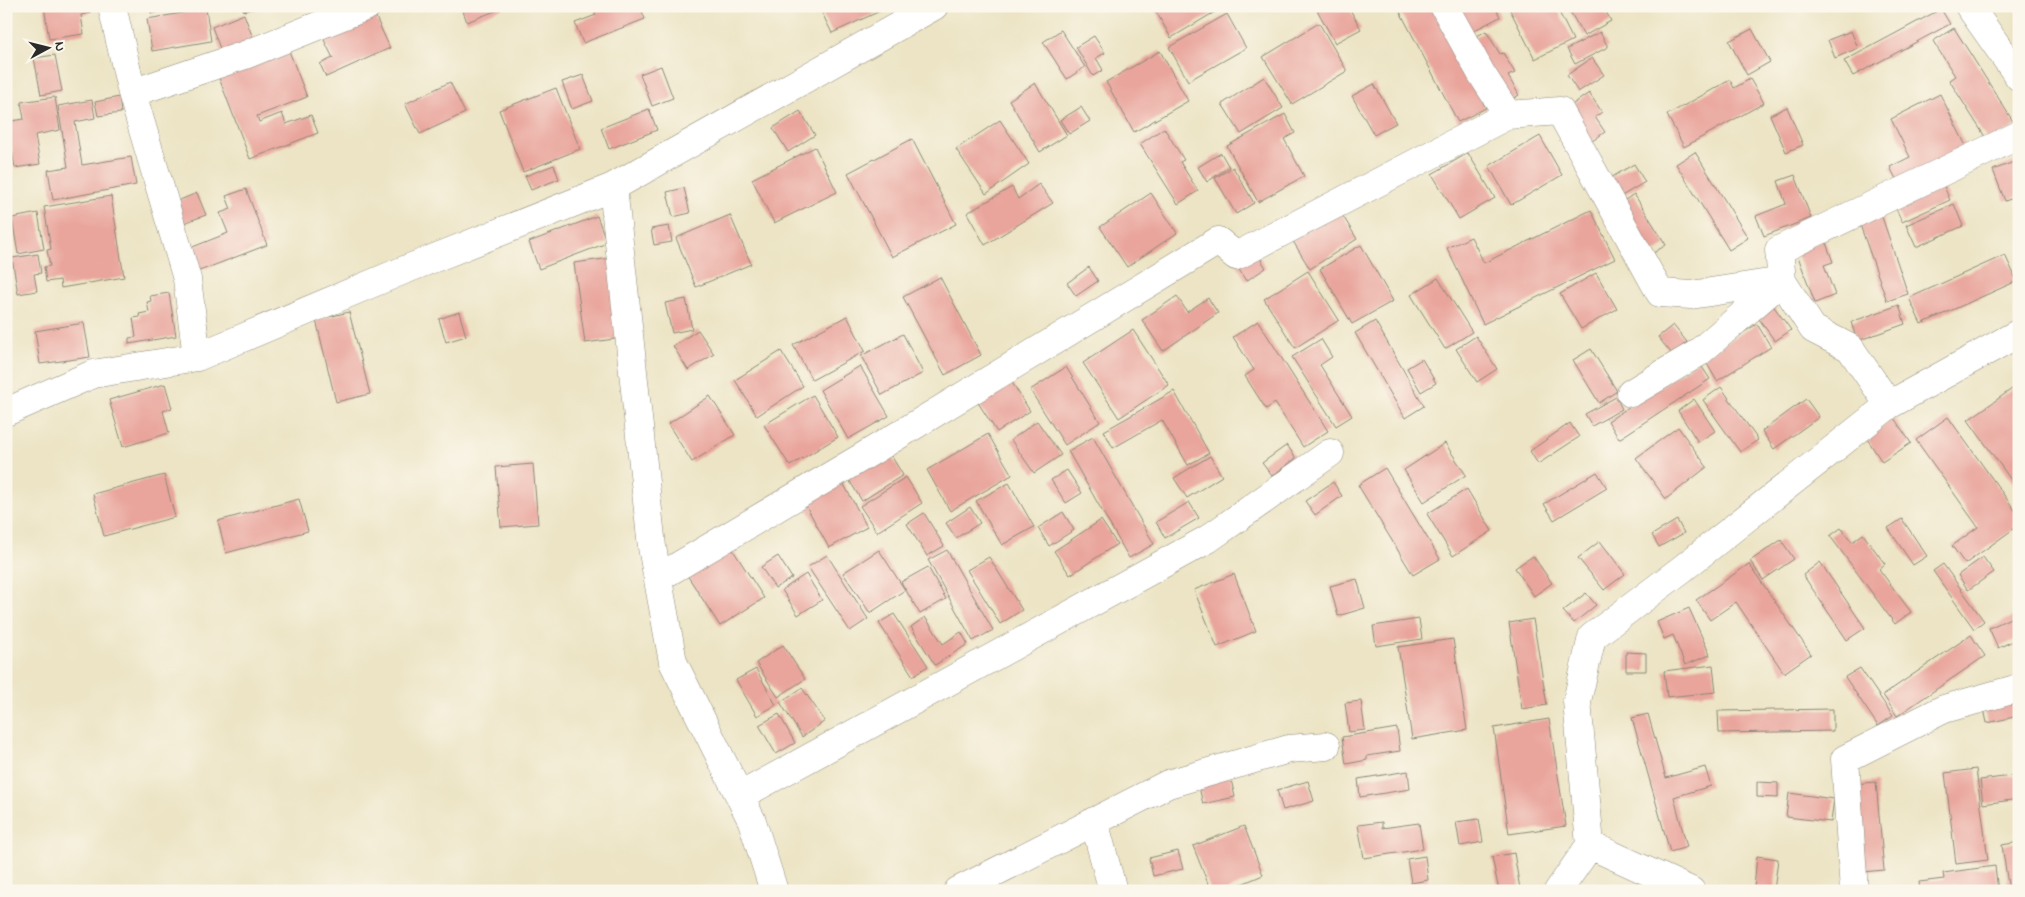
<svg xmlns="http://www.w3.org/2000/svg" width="2025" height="897" viewBox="0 0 2025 897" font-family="'Indie Flower',sans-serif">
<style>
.building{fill:#e9a59c}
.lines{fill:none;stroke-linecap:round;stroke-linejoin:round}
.minor-casing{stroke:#8c8878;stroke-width:29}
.minor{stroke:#fff;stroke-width:28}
</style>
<rect width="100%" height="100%" fill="#fbf7ec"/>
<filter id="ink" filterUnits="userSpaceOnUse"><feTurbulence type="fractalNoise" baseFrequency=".02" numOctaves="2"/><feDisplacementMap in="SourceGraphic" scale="10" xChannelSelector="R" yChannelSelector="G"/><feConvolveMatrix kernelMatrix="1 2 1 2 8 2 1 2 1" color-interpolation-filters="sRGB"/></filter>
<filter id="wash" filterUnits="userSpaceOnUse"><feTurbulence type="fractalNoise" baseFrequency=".0096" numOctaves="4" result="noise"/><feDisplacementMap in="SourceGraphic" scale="20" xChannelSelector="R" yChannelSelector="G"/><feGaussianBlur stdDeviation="1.12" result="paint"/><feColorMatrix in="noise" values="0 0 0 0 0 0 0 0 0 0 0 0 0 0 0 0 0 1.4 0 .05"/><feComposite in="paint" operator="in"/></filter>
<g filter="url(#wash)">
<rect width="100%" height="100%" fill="#ece4c4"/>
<g id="blocks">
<path class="building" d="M44,6H89L90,13L81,15L84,34L49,39Z
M150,6H185V7L151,13Z
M242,6H260V7L244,11Z
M461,6H508L467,22Z
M592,6H640L645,19L583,43L575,23L596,15Z
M836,6H891L832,33L822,13Z
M1153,6H1223V7L1171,38Z
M1315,6H1348L1361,29L1335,43Z
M1397,6H1432L1486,108L1458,122Z
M1450,6H1495L1500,17L1465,35Z
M1508,6H1556L1573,40L1535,59Z
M1567,6H1603L1611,21L1584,36Z
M206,9L211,41L152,51L147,19Z
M1941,9L1950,24L1853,76L1844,61Z
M374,13L390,48L326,77L320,64L333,58L322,36Z
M244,14L254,41L222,54L212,27Z
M1227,14L1246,48L1188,81L1169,47Z
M1319,23L1347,71L1292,104L1263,57Z
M1954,28L2016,126L1989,143L1949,80L1955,76L1933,41Z
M1752,29L1770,62L1747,75L1729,41Z
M1061,30L1085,67L1067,79L1043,42Z
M1486,31L1500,54L1503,53L1515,73L1508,76L1519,95L1503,104L1468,41Z
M1851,31L1858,48L1835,58L1828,40Z
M1600,32L1608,47L1575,64L1567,49Z
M1094,36L1105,53L1096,58L1103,70L1093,76L1076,47Z
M289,51L307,97L257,116L259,122L282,113L286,124L311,115L318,133L250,159L219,78Z
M1160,51L1188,101L1134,132L1106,82Z
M55,55L62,91L41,95L34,58Z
M1592,58L1604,75L1578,92L1567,75Z
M661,66L673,98L652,106L640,74Z
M583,75L593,101L572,109L562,82Z
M1264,77L1283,108L1241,134L1222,104Z
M1750,79L1764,103L1684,147L1667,115L1730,80L1734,88Z
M450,82L465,113L420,134L405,104Z
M1035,83L1067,135L1040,152L1009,100Z
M1374,84L1396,123L1374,135L1352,96Z
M556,88L580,149L523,172L499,110Z
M1589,93L1602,112L1595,117L1605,132L1588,144L1566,109Z
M1940,94L1969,152L1900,187L1890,167L1910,157L1891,119Z
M55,97L60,130L35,135L40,164L15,168L10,139H6V122L24,119L21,102Z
M119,97L121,113L98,116L95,102Z
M92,100L95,118L75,122L82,165L131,157L136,185L53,200L48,170L68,167L58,106Z
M1081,107L1090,121L1069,134L1060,120Z
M1787,107L1803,145L1786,152L1770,115Z
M649,109L657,130L609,149L601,128Z
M800,111L815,135L788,152L773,128Z
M1285,114L1295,133L1284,139L1304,176L1258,202L1227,146Z
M1000,120L1029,164L986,194L956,149Z
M1164,128L1184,160L1180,162L1198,191L1178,204L1140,144Z
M1540,136L1562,175L1511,205L1489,166Z
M912,139L956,224L892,257L848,173Z
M815,147L837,192L774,223L752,179Z
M1695,152L1748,238L1729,250L1676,164Z
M1221,153L1229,167L1207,182L1198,167Z
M1468,153L1495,198L1459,219L1432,174Z
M2019,160V196L2005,201L1993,170Z
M1634,164L1645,182L1615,200L1604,182Z
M554,165L559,179L531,190L525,176Z
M1233,167L1254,203L1236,214L1215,178Z
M1795,175L1811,218L1764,236L1756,216L1786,204L1778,181Z
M1942,182L1950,200L1902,222L1894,204Z
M1039,184L1053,203L985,245L967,213L1012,187L1018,199Z
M684,188L690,213L673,217L667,192Z
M246,189L267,245L194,273L185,250L228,233L220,213L231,209L226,196Z
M197,193L206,215L178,225L170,204Z
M1151,193L1177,233L1127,267L1100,227Z
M1634,194L1666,245L1647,257L1616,206Z
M111,196L124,277L61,288L60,280L46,282L44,267L50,266L47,250L51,249L44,207Z
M1954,204L1963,226L1916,247L1906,225Z
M1338,208L1357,239L1310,269L1291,238Z
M1591,210L1615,259L1483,324L1447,248L1471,237L1484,263Z
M38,213L44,249L18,254L12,218Z
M1881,214L1908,294L1887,301L1859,222Z
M730,215L751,264L696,287L676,238Z
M597,216L607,243L539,269L529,242Z
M669,226L672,242L654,245L651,229Z
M1825,240L1833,262L1824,265L1835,295L1815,303L1796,251Z
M1361,245L1393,301L1352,324L1320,269Z
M1257,253L1266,268L1246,281L1237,266Z
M38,254L41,273L34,274L37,291L18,294L12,258Z
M2005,255L2017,281L1921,324L1909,298Z
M611,258L622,338L585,343L574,263Z
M1089,267L1098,281L1076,296L1067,283Z
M1308,271L1339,320L1295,348L1264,299Z
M1596,273L1617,309L1581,329L1560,294Z
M940,277L981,355L945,375L903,297Z
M1438,278L1472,332L1445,349L1411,295Z
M169,293L176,336L129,344V338L136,337L133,318L140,317L139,314L149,312L147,302L151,301L150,296Z
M1177,296L1187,312L1208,298L1218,313L1163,351L1142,320Z
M686,299L692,329L672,333L665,303Z
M1772,304L1791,330L1775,341L1756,315Z
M1899,305L1905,324L1857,341L1851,322Z
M349,312L370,394L336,402L316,320Z
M459,312L466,336L446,342L439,319Z
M847,316L865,351L812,380L793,345Z
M1258,321L1328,431L1303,447L1275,403L1266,409L1245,376L1254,370L1233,337Z
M1375,321L1424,406L1405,418L1355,333Z
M84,323L90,357L40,364L35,331Z
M1757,324L1771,347L1717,381L1703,357Z
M1673,325L1687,342L1672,354L1658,337Z
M698,330L714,354L688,370L673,346Z
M1133,330L1169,385L1119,418L1083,363Z
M903,334L923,373L882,395L861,356Z
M1476,336L1497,369L1477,382L1456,349Z
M1321,339L1332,357L1320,365L1352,416L1336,426L1292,357Z
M1591,349L1617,391L1599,403L1573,360Z
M781,351L803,386L757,416L735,380Z
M1422,359L1436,383L1421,392L1407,368Z
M1698,361L1710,379L1619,439L1608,421Z
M860,366L889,416L848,439L820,390Z
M1066,367L1100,422L1065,445L1030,390Z
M1008,376L1030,411L997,432L975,398Z
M165,384L172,408L163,411L169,433L123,447L109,400Z
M2019,384V491L1968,420Z
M1721,387L1758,440L1740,452L1703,400Z
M1174,391L1209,453L1188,465L1162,420L1113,448L1104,431Z
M813,395L838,437L790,466L764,425Z
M710,396L735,435L692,462L668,424Z
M1616,397L1622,409L1592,426L1585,414Z
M1694,399L1715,431L1698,442L1678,411Z
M1806,399L1819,417L1774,449L1762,431Z
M1948,417L2019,516V525L1965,564L1952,546L1978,527L1916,440Z
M1894,418L1911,443L1882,462L1866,437Z
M1037,421L1061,455L1034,473L1011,440Z
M1570,423L1579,437L1538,464L1530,451Z
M1678,427L1707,467L1666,499L1636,458Z
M988,434L1012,475L950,511L927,470Z
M1093,437L1154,544L1129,558L1068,451Z
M1445,443L1466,475L1424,502L1404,470Z
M1287,445L1296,458L1272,476L1262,463Z
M887,449L903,475L862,501L846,475Z
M1210,456L1222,476L1187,498L1174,478Z
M533,464L538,524L501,527L496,467Z
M1385,468L1440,559L1413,575L1358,485Z
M1067,470L1082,493L1066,503L1051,480Z
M1597,472L1607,488L1554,520L1544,504Z
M164,475L175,517L104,536L93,494Z
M906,477L922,503L877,532L860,506Z
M842,481L867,527L829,548L804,502Z
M1333,482L1342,496L1315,515L1305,501Z
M1009,483L1034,527L1002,545L976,501Z
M1467,489L1492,531L1453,556L1427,514Z
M299,499L308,531L226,553L218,521Z
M1189,502L1199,518L1165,538L1156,522Z
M970,507L980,523L956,538L946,523Z
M1063,512L1074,530L1049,546L1038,528Z
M924,513L944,546L927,556L907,524Z
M1902,519L1927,556L1913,565L1888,528Z
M1101,520L1117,544L1070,575L1054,551Z
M1677,520L1684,533L1659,547L1652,535Z
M1841,528L1852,542L1863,534L1885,564L1879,569L1911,612L1895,624L1830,536Z
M1781,540L1794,559L1763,580L1750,561Z
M1600,541L1625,574L1604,590L1578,558Z
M731,547L764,598L720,626L687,575Z
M879,550L905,590L870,613L843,573Z
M947,550L993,630L973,641L928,560Z
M827,555L868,619L850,631L808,567Z
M778,556L792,578L775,588L761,567Z
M1533,556L1552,583L1534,596L1515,568Z
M989,557L1022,610L1000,624L967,570Z
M1983,557L1994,572L1968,590L1958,575Z
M1820,562L1865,628L1847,640L1803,575Z
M1749,564L1811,654L1784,673L1736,602L1710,620L1696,600Z
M1943,564L1984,621L1974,629L1933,571Z
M928,567L946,599L920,614L901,582Z
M806,574L822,600L798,615L782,590Z
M1234,574L1256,631L1217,647L1194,590Z
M1357,579L1365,608L1338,616L1330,586Z
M1586,593L1596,605L1574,623L1563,611Z
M1689,608L1710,655L1685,665L1673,635L1664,639L1657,622Z
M894,614L928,666L913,676L879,623Z
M2019,614V638L1998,648L1989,628Z
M925,617L943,644L961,632L968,644L935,665L911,627Z
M1419,619L1422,639L1376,646L1373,626Z
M1533,619L1547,705L1522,709L1509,623Z
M1971,635L1985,656L1897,716L1883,695Z
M1453,639L1467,730L1412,739L1398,647Z
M783,645L805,679L778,697L756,663Z
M1626,652L1646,653V671H1626Z
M1713,665L1716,692L1667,697L1664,671Z
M1860,668L1893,716L1878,726L1845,677Z
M756,669L776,705L757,716L736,680Z
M802,688L825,721L802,737L780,702Z
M2019,696V716L1987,723L1983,704Z
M1361,701L1365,730L1349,732L1345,703Z
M1833,709V731L1719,733L1718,711Z
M779,714L795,743L776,754L759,725Z
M1648,714L1666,778L1705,767L1711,786L1674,797L1687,847L1670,852L1632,718Z
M1549,719L1566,826L1509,834L1494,728Z
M1397,728L1400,751L1367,756V760L1346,764L1342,737Z
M1976,769L1988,860L1956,864L1945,773Z
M1408,771L1410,789L1360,797L1358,779Z
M1230,775L1235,797L1203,804L1198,783Z
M2019,775V799L1983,804L1980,780Z
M1308,781L1314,801L1283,810L1277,790Z
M1757,782L1778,783V798L1757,797Z
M1876,782L1884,870L1862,872L1853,784Z
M1789,793L1834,799L1831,822L1786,817Z
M1479,819L1483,842L1460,846L1456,822Z
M1382,822V828L1419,823L1423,849L1364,858L1358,825Z
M1244,826L1263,875L1225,891H1211L1193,846Z
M2019,842V891H2009L2002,845Z
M1178,851L1183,869L1153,876L1149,858Z
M1514,853L1520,889L1499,891L1492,857Z
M1425,856L1428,880L1411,883L1407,859Z
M1757,856L1778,859L1774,891L1754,888Z
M1995,866L1998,891H1920L1919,882L1944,879L1943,873Z
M1161,886L1162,891H1139V890Z"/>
</g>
</g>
<g filter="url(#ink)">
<use href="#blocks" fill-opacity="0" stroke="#8c8878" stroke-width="1"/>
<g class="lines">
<g class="minor-casing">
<path id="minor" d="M112,6L132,93L187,279L197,357
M1444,6L1481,73L1508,115L1560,111L1660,293L1691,295L1782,281L1813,329L1850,348L1889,405L2019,333
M1969,6L2019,77
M132,93L245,55L367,6
M613,187L652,547L673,662L752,821L774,891
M1631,393L1698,353L1782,281L1779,250L2019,135
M6,412L93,374L197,357L397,273L613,187L934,6
M658,578L869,453L1218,241L1236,256L1508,115
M740,796L1208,539L1330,453
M1094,821L1113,891
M1590,845L1691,891
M958,891L1168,784L1289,749L1326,746
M1558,891L1590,845L1577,701L1592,637L1682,569L1889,405
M1854,891L1845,759L1944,709L2019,688"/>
</g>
<use href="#minor" class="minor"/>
</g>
</g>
<rect width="2025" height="897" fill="none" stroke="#fbf7ec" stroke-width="25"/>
<g transform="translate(48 48) rotate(83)" stroke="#fbf7ec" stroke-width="4" paint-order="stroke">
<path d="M0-4L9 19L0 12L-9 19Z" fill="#2b2b2b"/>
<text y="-8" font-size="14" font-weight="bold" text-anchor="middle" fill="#2b2b2b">N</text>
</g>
</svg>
